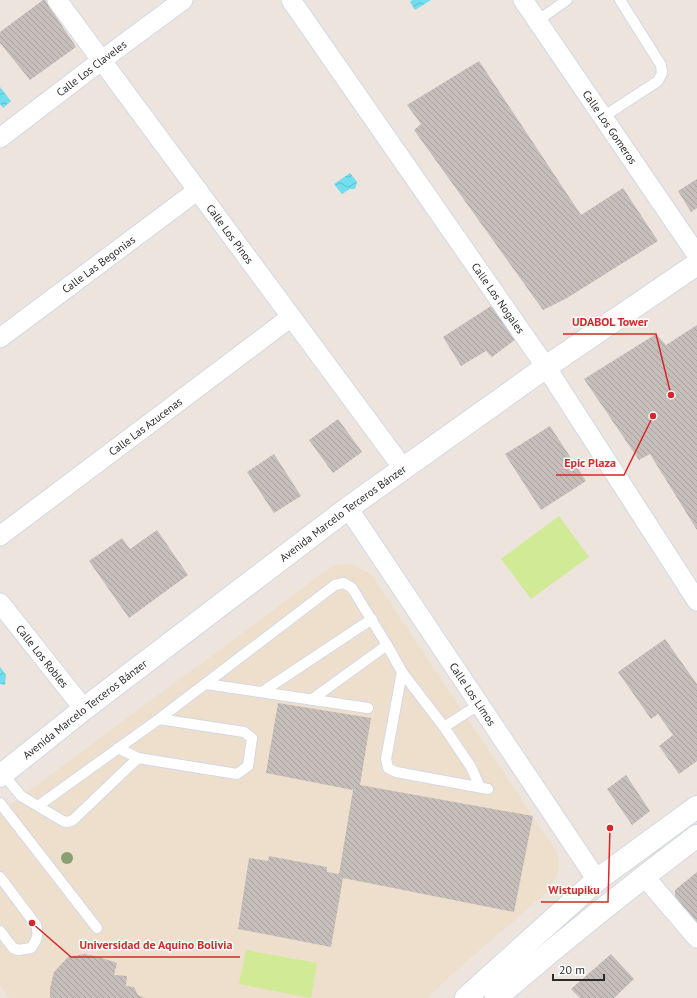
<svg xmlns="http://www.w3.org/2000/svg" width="697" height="998" viewBox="0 0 697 998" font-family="'PT Sans',sans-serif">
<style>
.education{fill:#eedfcd}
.pitch{fill:#d1ea96}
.water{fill:url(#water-waves)}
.building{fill:url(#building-back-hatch)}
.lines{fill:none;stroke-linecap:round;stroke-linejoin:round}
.lane-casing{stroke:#d2d8e4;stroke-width:12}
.street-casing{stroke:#d2d8e4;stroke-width:21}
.secondary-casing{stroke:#d2d8e4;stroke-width:24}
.lane{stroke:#fff;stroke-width:10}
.street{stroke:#fff;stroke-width:19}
.secondary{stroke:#fff;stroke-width:22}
.tree{fill:#88a072}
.labels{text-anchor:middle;stroke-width:3;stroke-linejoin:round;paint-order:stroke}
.street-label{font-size:11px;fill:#2b2b2b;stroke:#fff}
.leader{fill:none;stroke:#d62828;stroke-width:1.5}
.callout-dot{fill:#d62828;stroke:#fff;stroke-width:1.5}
.callout-label{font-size:12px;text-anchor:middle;font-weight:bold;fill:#d62828;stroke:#fff;stroke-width:3;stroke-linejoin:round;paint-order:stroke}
</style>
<defs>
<pattern id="water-waves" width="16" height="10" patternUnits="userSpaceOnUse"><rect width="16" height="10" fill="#71ddee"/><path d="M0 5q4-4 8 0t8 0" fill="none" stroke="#62becc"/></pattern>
<pattern id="building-back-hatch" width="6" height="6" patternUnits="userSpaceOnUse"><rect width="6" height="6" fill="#c5beba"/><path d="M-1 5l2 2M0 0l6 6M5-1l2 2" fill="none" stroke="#a9a3a0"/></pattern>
</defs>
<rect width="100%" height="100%" fill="#ede4dd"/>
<path class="education" d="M352,564L371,574L558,854V875L546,893L452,974L428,998H9L0,984V812L334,565Z"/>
<path class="pitch" d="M559,516L589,557L531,599L501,559Z
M246,950L317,963L311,998L239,984Z"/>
<path class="water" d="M412,0H431L415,10L410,2Z
M0,87L11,101L3,108L0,104Z
M350,173L357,182L355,189H350L342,194L334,184Z
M0,667L6,675L5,685L0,684Z"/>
<path class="building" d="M43,0H45L76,47L30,80L0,43V32Z
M479,61L581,215L623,188L658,241L567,298L543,310L414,130L421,124L407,105Z
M697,179V208L691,212L678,191Z
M491,306L516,339L492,357L486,351L461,366L443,337Z
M697,325V530L650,454L639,460L584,379L656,334L666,345Z
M338,419L362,452L333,473L309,440Z
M550,426L586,481L541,510L505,454Z
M274,454L301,496L274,513L247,472Z
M157,530L188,575L129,618L89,561L122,538L130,549Z
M665,639L697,684V761L679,774L659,746L673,735L658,714L651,719L618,672Z
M278,703L371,718L360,785L533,816L514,912L343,878L331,947L238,929L249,858L268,861L269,856L327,867V872L339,874L353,790L266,773Z
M626,775L650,811L632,825L607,789Z
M697,872V927L675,901V890Z
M84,954L99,957L117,963L114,975L127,976L126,986L134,987L138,995L145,998H50V988L54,972L68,957Z
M611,954L634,979L614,998H580L571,989Z"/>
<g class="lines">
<g class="lane-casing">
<path id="lane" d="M537,21L567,0
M603,117L658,81L662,73L661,65L620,0
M402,672L386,759L388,768L396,772L488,789
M206,684L368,708
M262,692L372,619
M311,700L387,645
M444,727L480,704
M118,748L138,758L237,774L248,766L252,738L244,732L159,719
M3,774L21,796L63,821L68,822L73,820L138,758
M0,803L97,928
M38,806L159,719L335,585L344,583L352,588L387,645L402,672L444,727L471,767L480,787
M0,877L36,925C39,934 37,940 31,948L18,950L13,948L0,931"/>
</g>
<g class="street-casing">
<g id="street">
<path id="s1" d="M57,0L403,468"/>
<path id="s2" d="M291,0L546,367L697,601"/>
<path id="s3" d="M523,0L697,255"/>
<path id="s4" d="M0,138L102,60L183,0"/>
<path id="s5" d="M0,338L198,190"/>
<path id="s6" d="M348,508L597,880"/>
<path id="s7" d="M0,536L291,317"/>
<path id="s8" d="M0,603L84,709"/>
<path d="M644,876L697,938"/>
</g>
</g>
<g class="secondary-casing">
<g id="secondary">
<path id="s9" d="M0,776L84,709L348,508L546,367L697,264"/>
<path d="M466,998L597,880L697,807"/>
<path d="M496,998C561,942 628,888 697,836"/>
</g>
</g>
<use href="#lane" class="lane"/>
<use href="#street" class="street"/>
<use href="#secondary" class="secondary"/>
</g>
<circle class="tree" cx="67" cy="858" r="6"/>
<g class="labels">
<g class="street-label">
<text dy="4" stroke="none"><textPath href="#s4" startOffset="115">Calle Los Claveles</textPath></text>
<text dy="4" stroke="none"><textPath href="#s3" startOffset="154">Calle Los Gomeros</textPath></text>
<text dy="4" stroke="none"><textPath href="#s1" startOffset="291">Calle Los Pinos</textPath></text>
<text dy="4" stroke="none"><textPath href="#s5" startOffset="123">Calle Las Begonias</textPath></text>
<text dy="4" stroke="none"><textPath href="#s2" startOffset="363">Calle Los Nogales</textPath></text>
<text dy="4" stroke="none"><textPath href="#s7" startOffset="182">Calle Las Azucenas</textPath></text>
<text dy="4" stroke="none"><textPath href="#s9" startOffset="432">Avenida Marcelo Terceros Bánzer</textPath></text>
<text dy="4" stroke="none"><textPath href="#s8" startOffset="68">Calle Los Robles</textPath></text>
<text dy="4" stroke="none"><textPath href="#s6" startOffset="224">Calle Los Limos</textPath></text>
<text dy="4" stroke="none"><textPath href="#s9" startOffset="108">Avenida Marcelo Terceros Bánzer</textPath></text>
</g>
</g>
<path class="leader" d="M671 395L656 334H563M653 416L624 475H556M610 828L608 902H541M32 923L71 957H240"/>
<g class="callout-dot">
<circle cx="671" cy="395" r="4"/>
<circle cx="653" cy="416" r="4"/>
<circle cx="610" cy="828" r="4"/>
<circle cx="32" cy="923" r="4"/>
</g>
<g class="callout-label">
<text x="610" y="326">UDABOL Tower</text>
<text x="590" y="467">Epic Plaza</text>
<text x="574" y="894">Wistupiku</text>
<text x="156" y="949">Universidad de Aquino Bolivia</text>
</g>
<path d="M553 974v6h51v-6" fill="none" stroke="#2b2b2b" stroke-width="2"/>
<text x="559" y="974" font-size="12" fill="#2b2b2b" stroke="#ffffff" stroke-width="3" paint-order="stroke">20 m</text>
</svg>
